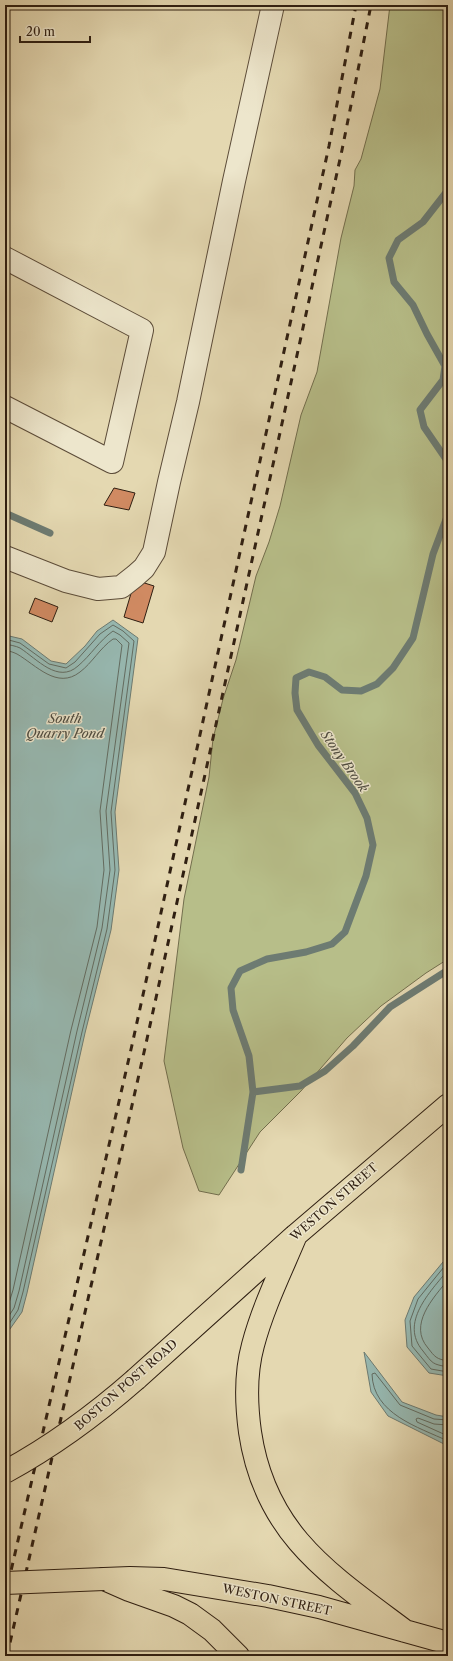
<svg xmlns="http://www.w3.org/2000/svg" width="453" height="1661" viewBox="0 0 453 1661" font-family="'Libre Caslon Text',serif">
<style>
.green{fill:#b7be89;stroke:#726e4d}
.water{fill:#97b9b2;stroke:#6d7b72}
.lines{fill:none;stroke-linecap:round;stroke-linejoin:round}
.shore{stroke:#626c62;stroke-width:1}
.stream{stroke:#6d7b72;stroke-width:7}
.building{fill:#d08a62;stroke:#2e1e11}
.minor-casing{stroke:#5c4c39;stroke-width:24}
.major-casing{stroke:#2e1e11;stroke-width:24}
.highway-casing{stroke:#2e1e11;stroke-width:24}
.minor{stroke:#ede6cc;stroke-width:22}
.major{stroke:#e4d8b1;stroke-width:22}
.highway{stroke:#e4d8b1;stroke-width:22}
.rail{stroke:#2e1e11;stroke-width:3;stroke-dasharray:7 7;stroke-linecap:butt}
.major-bridge-casing{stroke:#2e1e11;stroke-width:24;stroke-linecap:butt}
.major-bridge{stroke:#e4d8b1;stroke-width:22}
.labels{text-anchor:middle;stroke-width:3;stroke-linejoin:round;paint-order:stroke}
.street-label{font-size:12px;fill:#2e1e11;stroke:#ede6cc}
.water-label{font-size:13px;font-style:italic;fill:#4e4c41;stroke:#ede6cc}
</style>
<rect width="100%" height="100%" fill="#e4d8b1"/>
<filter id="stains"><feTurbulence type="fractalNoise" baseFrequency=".005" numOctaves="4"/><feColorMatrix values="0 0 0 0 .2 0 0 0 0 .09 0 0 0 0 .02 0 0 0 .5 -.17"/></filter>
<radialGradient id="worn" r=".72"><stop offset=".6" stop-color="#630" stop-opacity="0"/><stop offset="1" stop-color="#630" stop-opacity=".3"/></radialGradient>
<path class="green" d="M390,5H448V959L426,973L381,1006L347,1038L301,1091L260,1132L219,1195L199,1191L183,1148L164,1061L184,899L209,777L213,739L223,699L236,660L256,576L269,542L280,506L301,415L317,372L341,238L354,186L355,170L361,159L380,89Z"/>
<path class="water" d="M113,620L138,638L115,812L119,870L111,930L85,1033L27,1293L22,1312L5,1336V635L22,639L51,661L66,664L85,646L97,631Z
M448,1256V1376L429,1373L407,1347L405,1320L414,1297Z
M364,1352L402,1402L436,1415L448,1417V1446L388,1416L371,1392Z"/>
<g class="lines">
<path class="shore" d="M5,639L20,643L49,664L66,668L75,662L100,634L113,625L123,631L134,641L111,812L115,870L107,929L82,1032L23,1292L18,1310L5,1330
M5,644C10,645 16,646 20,648C37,659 58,684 78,666C91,655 99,641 113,631L120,635L129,643L106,811L110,870L102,928L77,1031L19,1291L14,1308L5,1322
M5,650C9,651 13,652 17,654C36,665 57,690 80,672C92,663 100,648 113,639H116L122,645L100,811L104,870L97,927L71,1030L13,1290L8,1306L5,1311
M448,1262L418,1299L410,1321L412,1346L431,1369L448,1372
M448,1270C430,1292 399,1323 423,1351C433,1364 432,1364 448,1367
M448,1280C433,1298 408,1325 428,1348C435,1357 436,1359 448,1361
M448,1420L434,1419L400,1405L375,1373L372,1374C373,1414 418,1427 448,1441
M448,1425L434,1424L418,1418L416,1419L417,1422L448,1436"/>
<path class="stream" d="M448,190L423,222L398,240L389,258L394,282L413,305L427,334L445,366L443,380L420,410L424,427L448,462
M5,513L50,533
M253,1092L300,1086L325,1071L353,1046L390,1007L448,970
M241,1170L253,1092L249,1056L233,1010L231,988L240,971L267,959L306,952L332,944L345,932L366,876L373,845L367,818L355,793L318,745L297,710L295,693L296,678L309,672L325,677L342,690L361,691L377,684L393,668L413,638L433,554L448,514"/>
</g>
<path class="building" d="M114,488L135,493L129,510L104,505Z
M135,580L154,586L143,623L124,617Z
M35,598L58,607L52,622L29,613Z"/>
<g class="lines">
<g class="minor-casing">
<path id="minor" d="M5,258L142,330L112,462L5,407
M5,557L66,581L98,589L121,587L135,576L144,568L154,552L169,482L188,402L234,181L273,5"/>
</g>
<g class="major-casing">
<path id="major" d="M296,1235C281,1271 263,1307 253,1345C245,1374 246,1403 250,1432C265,1534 329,1574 405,1631
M136,1379L296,1235L448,1105
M104,1579L130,1578L164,1579L268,1596L319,1607L448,1643"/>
</g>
<g class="highway-casing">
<path id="highway" d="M104,1579L129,1590L174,1606L190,1614L212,1630L238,1656"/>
</g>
<use href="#minor" class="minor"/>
<use href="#major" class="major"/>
<use href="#highway" class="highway"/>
<path class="rail" d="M5,1597L132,1045L329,146L356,5
M7,1656L145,1048L342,150L371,5"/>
<g class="major-bridge-casing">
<path id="major-bridge" d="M5,1472C53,1446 95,1415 136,1379
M5,1583L104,1579"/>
</g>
<use href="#major-bridge" class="major-bridge"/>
</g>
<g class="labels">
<g class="street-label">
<text transform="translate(334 1202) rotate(-41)" y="4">WESTON STREET</text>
<text transform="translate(126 1385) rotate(-41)" y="4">BOSTON POST ROAD</text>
<text transform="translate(277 1600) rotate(12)" y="4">WESTON STREET</text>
</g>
<g class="water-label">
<text x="65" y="723">South<tspan x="65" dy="15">Quarry Pond</tspan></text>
<text transform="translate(345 761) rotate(55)" y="5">Stony Brook</text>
</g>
</g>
<rect width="453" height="1661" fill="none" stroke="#e4d8b1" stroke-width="20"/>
<rect x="6" y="6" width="441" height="1649" fill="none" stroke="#2e1e11" stroke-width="2"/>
<rect x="10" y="10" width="433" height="1641" fill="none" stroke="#2e1e11"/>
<path d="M20 36v6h70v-6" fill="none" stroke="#2e1e11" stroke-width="2"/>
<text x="26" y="36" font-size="12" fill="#2e1e11" stroke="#ede6cc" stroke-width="3" paint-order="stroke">20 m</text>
<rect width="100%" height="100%" filter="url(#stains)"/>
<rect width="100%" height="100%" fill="url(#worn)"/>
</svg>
